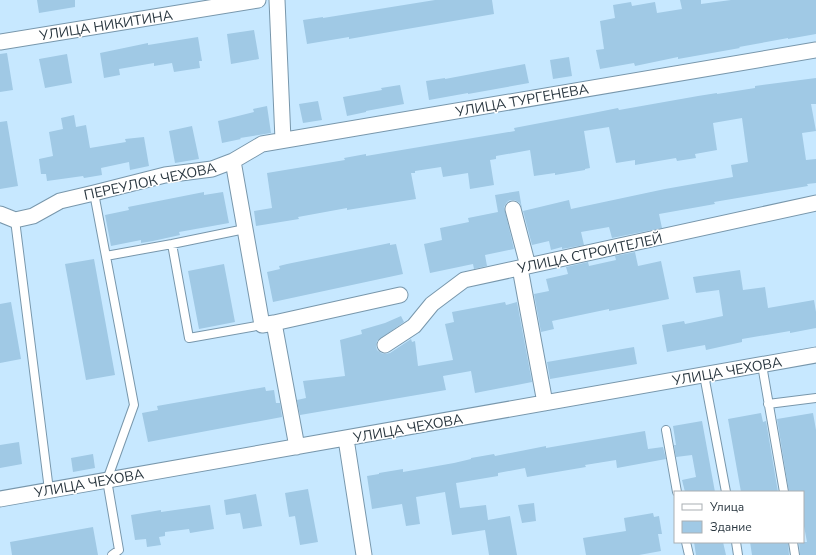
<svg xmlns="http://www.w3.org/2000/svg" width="816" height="555" viewBox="0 0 816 555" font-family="'Nunito Sans',sans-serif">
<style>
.building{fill:#a0c9e5}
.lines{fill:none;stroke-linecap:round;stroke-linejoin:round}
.lane-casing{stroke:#7897ac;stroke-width:10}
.street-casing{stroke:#7897ac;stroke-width:17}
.lane{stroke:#fff;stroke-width:8}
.street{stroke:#fff;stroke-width:15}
.labels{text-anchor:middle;stroke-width:3;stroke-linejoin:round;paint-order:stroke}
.street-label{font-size:14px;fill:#2b3841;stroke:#fff}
</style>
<rect width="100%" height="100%" fill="#c7e8ff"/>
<path class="building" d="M37,0H75V7L39,13Z
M435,0H492L494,14L349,39V37L307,44L303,20L323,17V18Z
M680,0H701V4L731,0H816V34L788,39V38L739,47L740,48L678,59V57L635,66L634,63L600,69L596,50L604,49L600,21L615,18L613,5L631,2L632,6L655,2L657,13L682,9Z
M254,30L259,59L231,64L227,34Z
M198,37L202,61H199L200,68L174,72L172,63L154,66V63L119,69L120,75L104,78L100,53L148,43V45Z
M7,53L13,90L0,92V54Z
M67,54L72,83L45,88L39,59Z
M569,57L572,76L553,79L550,60Z
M525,64L529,83L468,94V93L429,100L426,81L445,78V79Z
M816,78V104H811L816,131L802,133L806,160L816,159V183L807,184L808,186L714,202L715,204L659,214L662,228L612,238L609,227L581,232L584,245L562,249V247L551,250L549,241L532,245L523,211L569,200L571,209L665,189L733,177L731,165L748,162L742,118L713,123L717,150L695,154L696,158L677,161L676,158L635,165V160L616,163L609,127L584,131L590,168L585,169V170L555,175V173L534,176L530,150L496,156V159L490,160L494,185L470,189L468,173L443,177L441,167L415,171V173H411L416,199L347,210V208L298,217L299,219L256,226L254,211L272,208L267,173L345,160L344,158L366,154V156L515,131L514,128L593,113L618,108L619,110L698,96L717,93V94L755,88V86Z
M400,85L404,104L366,111V112L347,116L343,97L382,90L381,88Z
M318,101L322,120L303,123L299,104Z
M267,106L271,133L240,138L241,139L222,143L218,121L254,112L253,109Z
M74,115L76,127L86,125L90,148L126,142L125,139L144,137L149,166L130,170L129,162L101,168L102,175L84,178L83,176L47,181L46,174H41L39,159L53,156L49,132L63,129L61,118Z
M7,121L18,186L0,189V122Z
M192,126L199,159L175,163L169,131Z
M519,191L522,209L520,203L515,200H510L507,202L504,207L514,249L485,255L487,266L474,269L473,264L430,273L424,244L442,240L440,228L469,222L468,218L498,212L495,195Z
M204,192V195L223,192L229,223L179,232L180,235L153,241L141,243V240L111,246L105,215L129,210L128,207Z
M390,243V245L396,244L403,274L273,302L267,272L280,269L279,266L287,264Z
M635,252L638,266L661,261L669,299L609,311V309L552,321L554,329L541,332L534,294L549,291L546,279L568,274L566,267L588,262L589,266L616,260L615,256Z
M94,259L115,375L86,380L65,264Z
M224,264L235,322L199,329L188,271Z
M740,270L743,290L765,287L768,308L814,300L816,312V328L790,333V331L742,339V342L706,350L705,345L667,352L662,325L684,321L685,324L723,316L719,290L696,293L693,277Z
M11,302L21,359L0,363V304Z
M505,302L506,305L517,302L532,382L475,393L471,371L443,376L446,390L300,415L297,400L306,398L303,381L345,376L340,340L362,334L361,330L385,323L401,316L404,322L377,341L376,346L377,350L381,353L385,354L390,353L411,339L412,342L415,341L418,366L453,360L445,324L454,322L452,312Z
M634,347L637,364L550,379L547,362Z
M265,387L266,391L274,390L276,403H280L282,417L148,442L142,413L158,410L157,406Z
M761,413L763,422L766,421L778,492H741L728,419Z
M813,413L816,430V555H800L799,542H807L803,521V492H789L777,419Z
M702,421L715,492H685L682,480L696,477L692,455L676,457L674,445H676L673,426Z
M645,431L648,449L663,447L666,459L617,468L616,460L585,465L586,467L527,477L525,468L498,473V476L456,483L460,508L486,505L488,520L510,516L517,555H489L485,530L452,535L445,492L416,497L420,524L406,526L402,504L372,509L367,476L379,474V473L403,469V472L454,463L471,459V458L494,454L495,456L546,446V448Z
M19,442L22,464L0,468V445Z
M93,454L95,468L73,472L71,458Z
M308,489L318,542L300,545L295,516L289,517L285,493Z
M256,494L262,526L243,529L240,513L226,515L224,500Z
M534,503L536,521L522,523L518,505Z
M210,505L214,529L190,533L189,529L165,532V536L159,537L161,545L147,547L146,539L135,540L131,515L161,510V512Z
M653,513L654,517L659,516L662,534H658L661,551L639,555H586L583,538L626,531L624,518Z
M93,527L98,555H12L10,542Z
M694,542H723L726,555H696Z
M750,542H788L789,555H752Z"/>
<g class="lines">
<g class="lane-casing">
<path id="lane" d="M94,193L134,405L107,480
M15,220L49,490
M172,244L189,338L262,325
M106,256L172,244L245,229
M762,365L784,492
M704,375L726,492
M768,404L816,398
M666,430L677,492
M107,480L119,550L112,555
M686,542L689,555
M736,542L738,555
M793,542L795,555"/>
</g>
<g class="street-casing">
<path id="street" d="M277,0L283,140
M0,42L258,0
M233,161L262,325L274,323L297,447
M513,209L528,266
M0,214L15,220L33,216L60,201L94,193L165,175L212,169L233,161L262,144L816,50
M520,268L545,403
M274,323L400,295
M385,345L414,326L432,304L464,280L816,203
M346,439L364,555
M0,499L816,355"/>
</g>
<use href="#lane" class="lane"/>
<use href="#street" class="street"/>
</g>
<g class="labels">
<g class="street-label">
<text transform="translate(106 25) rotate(-9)" y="5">УЛИЦА НИКИТИНА</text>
<text transform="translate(522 100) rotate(-10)" y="5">УЛИЦА ТУРГЕНЕВА</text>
<text transform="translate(150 181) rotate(-12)" y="5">ПЕРЕУЛОК ЧЕХОВА</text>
<text transform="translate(590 253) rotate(-12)" y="5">УЛИЦА СТРОИТЕЛЕЙ</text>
<text transform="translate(727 371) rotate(-10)" y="5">УЛИЦА ЧЕХОВА</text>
<text transform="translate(408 428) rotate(-10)" y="5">УЛИЦА ЧЕХОВА</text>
<text transform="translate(89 483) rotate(-10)" y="5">УЛИЦА ЧЕХОВА</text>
</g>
</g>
<rect x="674" y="491" width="130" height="52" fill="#ffffff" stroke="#aaafb3"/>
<rect x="682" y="504" width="20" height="6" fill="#ffffff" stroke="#aaafb3"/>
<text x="710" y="511" font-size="12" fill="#2b3841">Улица</text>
<rect x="682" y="521" width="20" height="12" fill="#a0c9e5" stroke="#aaafb3"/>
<text x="710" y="531" font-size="12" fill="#2b3841">Здание</text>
</svg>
